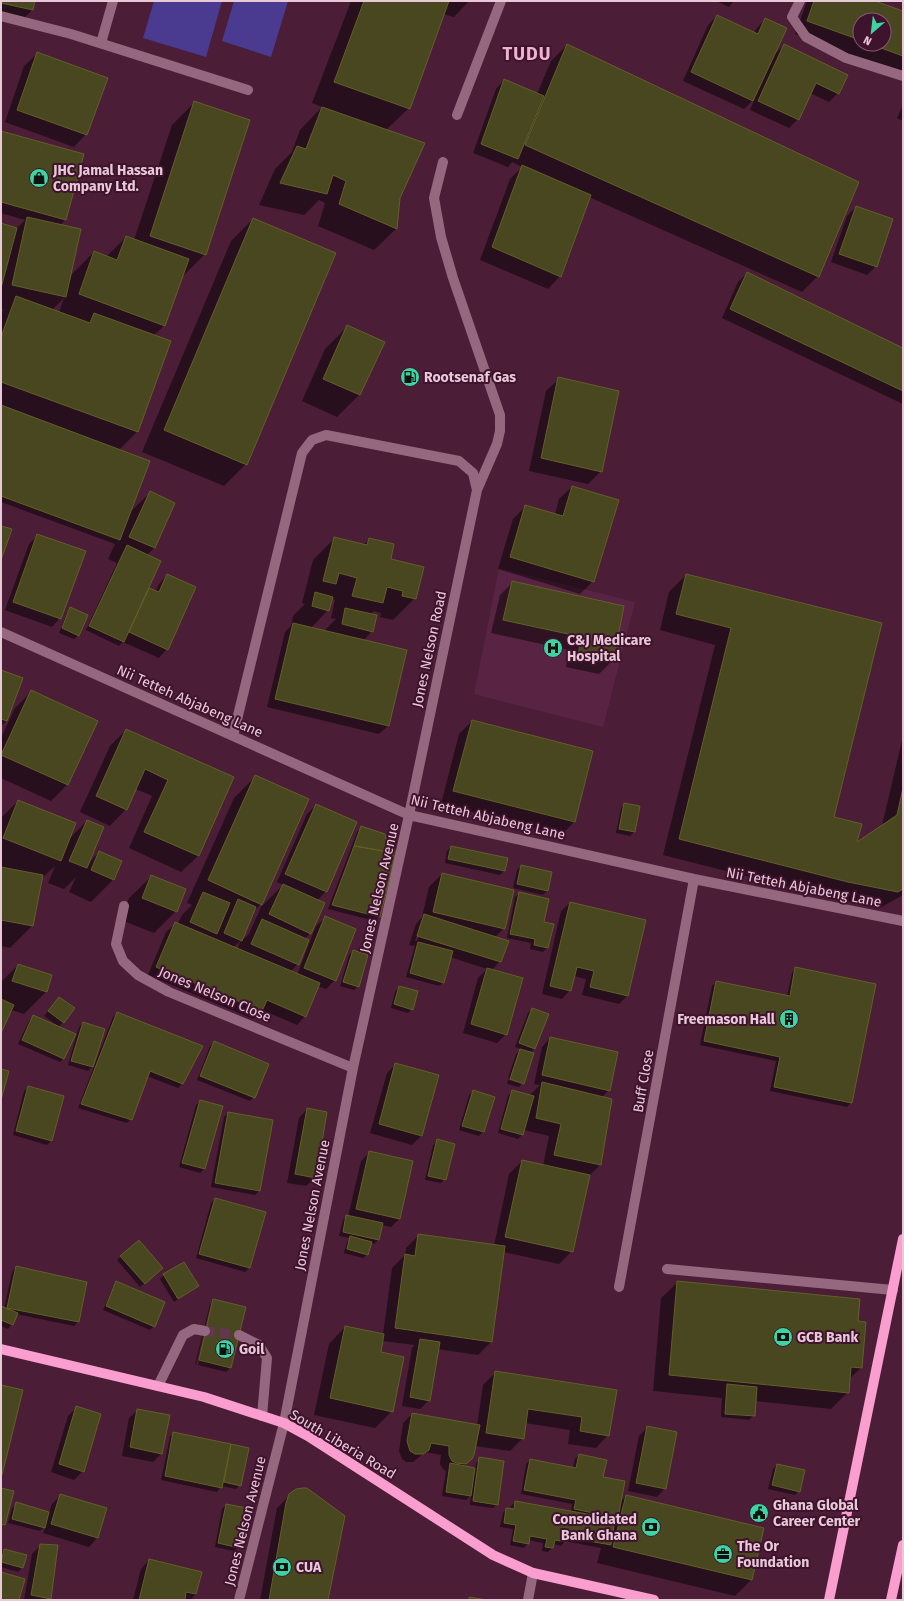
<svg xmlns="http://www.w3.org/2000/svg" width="904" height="1601" viewBox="0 0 904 1601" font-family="'Fira Sans',sans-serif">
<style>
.built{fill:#592443}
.green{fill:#4a3b91}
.shadow{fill:#0007;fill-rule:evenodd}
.building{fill:#48471f;stroke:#626026}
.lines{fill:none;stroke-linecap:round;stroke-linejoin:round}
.minor-tunnel{stroke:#63374f;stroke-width:10;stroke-dasharray:10 5;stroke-linecap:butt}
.minor{stroke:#956880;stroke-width:10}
.major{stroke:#fa9ed0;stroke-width:10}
.labels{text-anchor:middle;stroke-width:4;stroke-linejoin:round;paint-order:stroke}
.poi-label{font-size:14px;font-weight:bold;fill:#e8c9d8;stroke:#3f122d;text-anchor:start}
.street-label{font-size:14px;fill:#e8c9d8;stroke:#3f122d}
.district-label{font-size:18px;font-weight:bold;letter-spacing:1px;fill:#eeb3d1;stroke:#3f122d}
</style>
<rect width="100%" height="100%" fill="#4b1d37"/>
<path class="built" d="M499,568L635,602L603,727L474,694Z"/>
<path class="green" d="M154,1H222L206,57L143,38Z
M234,1H288L271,57L222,41Z"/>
<path class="shadow" d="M1,1H34L32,10L23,19L1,13Z
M351,1H469L454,17L443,14L409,108L386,130L399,198L396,229L374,250L318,226L325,203L319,200L304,215L259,205L275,169L292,152L300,130L322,107L312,103ZM311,133H313L306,155L304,154Z
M716,1H734L729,7Z
M807,1H872L903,12V74L795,34ZM860,20H884V44H860Z
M717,16L754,33L757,28L765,19L773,56L784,45L838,93L829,102L810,93L798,119L789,128L750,110L755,98L744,109L683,81L708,25Z
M567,45L818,276L802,292L589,197L560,276L548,289L480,260L510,179L522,167L512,162L508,167L473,153L496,89L504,80L537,94L551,61Z
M37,54L86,134L74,147L5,122L24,66Z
M194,103L205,254L183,276H182L164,326L154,335L170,341L137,432L119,450L129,513L150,493L154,548L147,555L148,589L155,592L159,584L167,575V649L159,658L123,642L119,646L86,630L117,563L108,559L115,544L1,502V312L4,310L1,309V224L17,228L25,220L1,213V132L65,220L60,225L69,279L70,280L72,274L94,252L106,257L126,237L134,240L172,125ZM64,298L59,312L52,310Z
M903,105V121L897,118Z
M856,207L876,266L867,275L831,262L847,216Z
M253,219L246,464L224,486L142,452L231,241Z
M747,273L903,349V404L722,318L738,282Z
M347,327L383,343L359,395L337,417L302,401L325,349Z
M559,379L601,471L588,484L529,471L546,391Z
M572,487L593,581L580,594L498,569L513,519L526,506L555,515L559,499Z
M38,535L60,618L52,627L5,610L29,544Z
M335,538L363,545L369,539L390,560L415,598L393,620L380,617L381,613L374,611L370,615L372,631L363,641L388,726L379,734L267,707L285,632L291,626L293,616L305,604L302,603L313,560ZM331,598L335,600L331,618L336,619L324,631L311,628L328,610Z
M686,575L880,624L833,818L856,844L882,826L903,736V895L880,908L831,898L663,855L715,645L660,630L669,592Z
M512,583L623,607L612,661L599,674L566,667L569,650L491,633L500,595Z
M71,609L79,635L74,639L59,633L67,613Z
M1,671L21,679L6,721L1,726Z
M32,691L96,722L67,785L51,801L1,778V738L15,708Z
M472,721L592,752L574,822L561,835L441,804L459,734Z
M126,730L233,778L198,856L181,872L129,848L152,796L136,789L126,809L110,826L80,812L110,746Z
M256,776L261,904L252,913L241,940L233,948L237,950L240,942L249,934L261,907L283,885L277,882L307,814L316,805L326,891L317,901L310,933L305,939L298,964L290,972L297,975L316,926L325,918L335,980L326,989L318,986L305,1016L297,1025L262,1010L253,1019L148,975L166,932L175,924L177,925L182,915L192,905L187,903L234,798Z
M18,801L69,839L87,821V865L99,852L121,861L113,880L91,902L69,892L76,877L64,889L48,883L55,866L40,880L32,926L10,948L1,946V818Z
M625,804L634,832L630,836L616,833L621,808Z
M361,828L379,916L375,921L328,909L357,832Z
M451,847L504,871L500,875L445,863L447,851Z
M522,866L547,891L543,895L513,888L517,870Z
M442,874L504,928L495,937L500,961L492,970L506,1034L497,1043L463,1033L478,978L487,969L450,957L444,982L439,986L406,977L415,946L409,945L416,924L422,917L429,887ZM420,925H422L417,941H415Z
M151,877L176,911L154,933L121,920L129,898Z
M520,893L543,922L547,948L543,952L530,949L531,943L507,938L515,897Z
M570,903L628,995L619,1004L582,995L586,979L574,976L570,990L562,999L542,994L561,911Z
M353,951L358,986L354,990L340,986L349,955Z
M18,965L51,975L46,992L24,1014L11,1010L1,1031V982Z
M796,968L851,1102L847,1107L770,1091L776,1061L700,1045L712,986L716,982L787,996L792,973Z
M399,987L412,1009L408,1013L391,1008L395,992Z
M59,998L74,1009L59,1027L44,1016Z
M532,1009L535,1048L530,1053L523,1083L519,1087L507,1084L508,1080L522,1084V1082L508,1078L516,1054L521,1049L515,1047L528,1013Z
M117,1013L182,1084L178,1088L147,1076L131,1119L127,1123L78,1108L113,1017Z
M33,1016L64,1058L60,1062L18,1044L29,1021Z
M83,1023L92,1067L88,1071L68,1065L79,1027Z
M550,1038L609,1090L602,1097L600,1165L589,1176L572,1251L559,1264L503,1252L491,1342L478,1355L437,1349L429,1400L420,1409L402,1406L412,1348L415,1345L382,1341L380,1352L392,1411L375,1428L314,1415L329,1344L345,1327L383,1335L392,1268L405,1255L406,1248L419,1235L494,1246L509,1174L522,1161L543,1166L549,1136L524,1130L523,1134L518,1139L498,1133L508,1096L512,1091L529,1096L540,1085L534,1084L542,1047Z
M214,1042L254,1097L250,1101L197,1080L210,1046Z
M395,1065L438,1076L421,1136L412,1145L370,1133L387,1073Z
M28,1087L51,1141L47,1145L13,1135L24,1091Z
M473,1091L494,1098L483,1132L479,1136L459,1130L469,1095Z
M200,1101L222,1107L204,1169L200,1173L179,1167L196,1105Z
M307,1109L315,1178L306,1186L287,1183L299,1118Z
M228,1113L259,1191L255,1195L211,1187L224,1117Z
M437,1141L445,1179L441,1183L425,1180L433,1145Z
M370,1152L400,1218L391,1227L381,1225L378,1240L374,1244L371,1243L368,1254L363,1258L344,1253L347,1242L350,1238L339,1236L343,1220L347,1216L348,1217L361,1161Z
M215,1199L249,1268L245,1272L196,1258L211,1203Z
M121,1256L158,1272L140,1287L117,1260Z
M16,1267L78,1322L74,1326L16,1314L12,1324L8,1329L1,1326V1307L4,1309L12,1272Z
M164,1275L197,1286L193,1290L174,1302L160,1279Z
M678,1282L857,1322L861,1368L849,1379L848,1392L831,1409L755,1401L754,1415L749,1420L721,1417L722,1398L653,1391L661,1298Z
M117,1283L154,1326L150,1330L103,1310L113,1287Z
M214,1300L245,1308L230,1368L226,1372L198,1365L213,1303H211L196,1365L195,1364L210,1304Z
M496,1372L615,1391L608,1435L596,1448L568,1444L570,1430L525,1423L523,1438L510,1451L475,1446L471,1459L463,1467L475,1469L476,1463L480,1459L497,1504L493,1508L470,1505L471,1495L466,1500L442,1496L446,1471L443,1469L440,1464L441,1455L425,1452L413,1462H406L402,1459L399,1451L403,1423L412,1414L477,1426L483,1385Z
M77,1407L83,1471L74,1480L51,1472L68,1416Z
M138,1410L161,1454L153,1462L122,1456L129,1418Z
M648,1427L665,1488L657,1497L628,1491L639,1436Z
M174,1433L248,1449L240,1485L236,1489L221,1486L217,1492L161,1480L170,1437Z
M579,1455L602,1478L620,1502L626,1496L751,1580L735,1596L597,1563L601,1548L565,1541L561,1546L553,1544L552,1548L548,1552L542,1551L543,1543L528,1540V1543L524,1548L510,1545L513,1529L500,1527L503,1513L507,1509H511V1506L515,1502L571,1512L572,1504L521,1494L526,1464L530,1460L573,1468L575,1459Z
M777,1465L799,1491L795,1495L768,1489L773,1469Z
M61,1495L106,1509L97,1538L89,1547L43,1533L46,1525L40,1531L8,1523L12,1508L17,1504L49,1513L52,1504Z
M290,1495L327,1600H260L277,1508Z
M226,1505L238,1547L234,1551L215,1547L222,1509Z
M41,1545L50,1598L48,1600H24L32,1554Z
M4,1550L22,1568L18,1572L1,1567V1553Z
M149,1560L196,1594L190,1600H133L141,1569Z"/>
<path class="building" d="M1,1H35L33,10L1,3Z
M364,1H449L410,109L334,82Z
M814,1H875L903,11V56L870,44H884V20H860V40L807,21Z
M717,15L758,34L765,18L787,28L753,101L691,72Z
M567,44L859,182L819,277L525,145Z
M784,44L848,75L839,94L816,83L799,120L758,101Z
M37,52L108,78L87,135L17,110Z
M504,79L544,96L518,159L481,144Z
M194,101L250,120L206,255L150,236Z
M322,107L425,143L400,198L397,229L339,204L346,181L333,175L327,194L280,183L297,146L306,149Z
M1,131L84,154L66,220L1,202Z
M522,165L591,195L561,277L492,247Z
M856,206L893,219L877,267L839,254Z
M27,217L81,229L66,297L12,285Z
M253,218L336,253L247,465L164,430Z
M1,223L17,228L1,288Z
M126,236L189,259L165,326L79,294L94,251L117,260Z
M747,272L903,348V391L730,309Z
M16,296L90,323L94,313L171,341L138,432L1,382V337Z
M347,325L385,342L360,395L323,379Z
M558,377L619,391L602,472L541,458Z
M1,405L150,461L120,540L1,496Z
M572,486L619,500L594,582L510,557L525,505L563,516Z
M150,491L175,503L155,548L129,537Z
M1,526L12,529L1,560Z
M37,534L86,551L61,619L13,602Z
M334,537L367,545L369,538L394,544L391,559L424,567L416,599L402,596L403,591L387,587L383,603L352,596L357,578L339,573L336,584L323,581Z
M127,545L161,561L124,642L89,626Z
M167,574L196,587L168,650L129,632L149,588L159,592Z
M686,574L882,623L834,817L862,824L857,842L897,815L903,788V889L898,892L848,882L679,839L731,628L676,614Z
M512,581L624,606L613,662L578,654L582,637L503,620Z
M315,592L333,597L329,611L312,606Z
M70,607L88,615L79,636L62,628Z
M345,608L377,615L373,632L342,624Z
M293,623L407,650L389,726L275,699Z
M1,670L23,678L7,721L1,719Z
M31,690L98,721L68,785L1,755Z
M472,720L593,751L575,822L453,791Z
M126,729L234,777L199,856L144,832L168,780L145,769L127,810L96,796Z
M255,775L309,799L262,905L208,880Z
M18,800L76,823L61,861L3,838Z
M624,803L640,806L635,832L619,829Z
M316,804L357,822L327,892L285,874Z
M87,820L104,827L87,868L69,861Z
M361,826L385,834L387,841L384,851L354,846Z
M387,841L396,852L380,917L332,905L354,846L384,851Z
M451,846L508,858L505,871L448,859Z
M99,851L122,861L114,880L91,870Z
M521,865L552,872L548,891L517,884Z
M1,867L43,875L33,926L1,920Z
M442,873L514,890L505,929L433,912Z
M151,875L186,889L177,912L142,898Z
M283,884L325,903L311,934L269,914Z
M203,892L230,903L217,934L190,922Z
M519,892L549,899L544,922L554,924L548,948L534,945L535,939L510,934Z
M238,899L256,907L242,941L224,933Z
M570,902L646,920L628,996L590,987L594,971L577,967L571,991L550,986Z
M424,914L509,941L501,962L417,936Z
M325,916L356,929L336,981L304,968Z
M262,919L309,940L299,965L251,944Z
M175,922L320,983L306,1017L267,1000L262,1011L156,967Z
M418,942L453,951L444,983L410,973Z
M353,950L368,955L359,987L343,982Z
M18,964L52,975L47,992L12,981Z
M795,967L876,984L852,1103L774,1087L780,1057L704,1041L716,981L790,996Z
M487,968L523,978L507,1035L471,1024Z
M399,986L418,991L413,1010L394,1004Z
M59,997L75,1008L64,1023L48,1011Z
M1,999L14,1005L1,1033Z
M532,1008L549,1014L535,1049L519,1043Z
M117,1012L203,1046L183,1084L150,1071L132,1120L81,1104Z
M33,1015L76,1034L64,1059L22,1040Z
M83,1022L105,1029L93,1067L71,1061Z
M550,1037L618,1052L610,1091L542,1075Z
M214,1041L269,1064L255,1098L200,1076Z
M520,1049L534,1053L524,1084L510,1079Z
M395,1063L439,1075L422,1136L379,1124Z
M1,1069L9,1071L1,1100Z
M542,1082L612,1099L601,1165L554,1155L561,1124L536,1118Z
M28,1086L64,1096L52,1141L16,1131Z
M473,1090L495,1097L484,1132L462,1126Z
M512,1090L534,1096L523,1135L501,1129Z
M200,1100L223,1106L205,1169L182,1163Z
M307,1108L327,1112L316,1178L295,1174Z
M228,1112L273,1120L260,1191L215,1183Z
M437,1139L455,1144L446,1180L428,1176Z
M369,1151L413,1161L400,1219L356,1209Z
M522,1160L590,1175L573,1252L505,1237Z
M215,1198L266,1212L250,1268L199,1254Z
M346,1215L383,1223L379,1240L343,1232Z
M418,1234L505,1246L492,1342L395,1328L405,1254L415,1256Z
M350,1236L372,1242L368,1255L347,1249Z
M139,1240L163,1268L145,1284L120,1256Z
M184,1262L199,1286L178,1299L163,1274Z
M16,1266L87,1282L79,1322L7,1308Z
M116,1281L165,1302L155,1327L106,1306Z
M677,1281L860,1299L858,1321L866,1322L862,1368L851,1367L849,1393L669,1375Z
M213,1299L246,1307L231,1368L199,1360Z
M1,1306L18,1313L13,1325L1,1320Z
M345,1326L384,1334L381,1352L404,1357L393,1412L330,1398Z
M420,1339L440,1342L430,1401L410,1397Z
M495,1371L617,1390L609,1436L580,1431L582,1417L528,1409L524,1439L486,1433Z
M727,1384L757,1387L755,1416L725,1414Z
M1,1385L23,1390L2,1475L1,1474Z
M76,1406L101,1414L84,1472L59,1464Z
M137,1409L170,1415L162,1454L130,1447Z
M412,1413L480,1425L474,1455L472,1459L466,1464L456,1463L452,1461L449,1455V1446L431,1443L429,1450L423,1454H415L410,1451L407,1441Z
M647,1426L677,1432L666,1489L636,1483Z
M173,1432L231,1444L222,1488L165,1476Z
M231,1444L249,1448L241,1486L224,1482Z
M579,1454L607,1460L603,1477L625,1481L618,1518L574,1509L576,1500L524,1490L530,1459L576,1468Z
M479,1457L504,1461L498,1505L473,1501Z
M450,1463L475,1468L471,1496L446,1492Z
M777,1464L805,1470L800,1492L772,1485Z
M1,1488L14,1491L5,1525L1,1524Z
M303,1488H307L345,1516L328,1600H269L286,1503L289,1494L296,1489Z
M60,1494L107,1508L98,1538L51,1524Z
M626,1495L764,1528L752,1580L613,1547Z
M515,1501L615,1519L611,1545L567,1537L566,1542L555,1540L553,1548L545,1547L547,1539L530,1536L529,1544L513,1541L516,1525L504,1523L506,1508L514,1509Z
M16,1502L49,1512L45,1528L12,1519Z
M226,1504L247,1508L239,1548L218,1543Z
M40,1544L58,1545L51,1599L31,1595Z
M4,1549L27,1555L23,1568L1,1562Z
M149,1559L202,1572L196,1594L186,1592L185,1600H139Z
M1,1572L25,1579L19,1600H1Z
M469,1597L487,1600H469Z"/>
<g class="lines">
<path class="minor-tunnel" d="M205,1331L239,1335"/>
<path class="minor" d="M800,1L792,17L806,37L846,58L903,76
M1,16L71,34L248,90
M101,43L113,1
M457,115L501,1
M1,632L409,815L694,879L903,921
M233,736L302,453L312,440L326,435L459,461L473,473L477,490
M124,906L116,944L123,961L138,975L169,992L353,1068
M667,1269L893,1290
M619,1287L694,879
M239,1335L259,1345L267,1358L262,1416
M158,1386L183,1335L194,1329L205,1331
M239,1600L284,1423L353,1068L409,815L477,490L497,444L500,431V415L453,278L441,237L434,198L443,162
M528,1600L533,1573"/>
<path class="major" d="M1,1349L204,1397L284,1423L308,1436L493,1555L533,1573L654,1600
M829,1600L903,1239
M891,1600L903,1545"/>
</g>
<defs>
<g id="shop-disc" transform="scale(1)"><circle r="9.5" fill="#3dd4a3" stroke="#3f122d"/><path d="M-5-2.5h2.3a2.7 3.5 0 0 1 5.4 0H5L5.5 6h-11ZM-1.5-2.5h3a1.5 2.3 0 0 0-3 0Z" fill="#111"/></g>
<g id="fuel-disc" transform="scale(1)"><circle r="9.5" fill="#3dd4a3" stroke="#3f122d"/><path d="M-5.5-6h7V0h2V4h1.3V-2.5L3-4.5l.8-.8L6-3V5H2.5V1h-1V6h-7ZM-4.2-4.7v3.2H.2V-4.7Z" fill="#111"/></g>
<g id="hospital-disc" transform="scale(1)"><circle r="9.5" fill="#3dd4a3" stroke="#3f122d"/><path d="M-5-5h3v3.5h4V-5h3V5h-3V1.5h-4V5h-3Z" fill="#111"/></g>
<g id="building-disc" transform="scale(1)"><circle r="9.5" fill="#3dd4a3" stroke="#3f122d"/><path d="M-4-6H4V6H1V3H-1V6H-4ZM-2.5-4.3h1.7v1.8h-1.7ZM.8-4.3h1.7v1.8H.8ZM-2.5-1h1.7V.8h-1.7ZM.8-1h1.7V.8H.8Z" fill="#111"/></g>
<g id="bank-disc" transform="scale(1)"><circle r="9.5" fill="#3dd4a3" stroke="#3f122d"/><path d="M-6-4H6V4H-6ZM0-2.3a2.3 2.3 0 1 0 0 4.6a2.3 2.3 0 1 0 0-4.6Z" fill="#111"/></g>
<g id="civic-disc" transform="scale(1)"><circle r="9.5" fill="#3dd4a3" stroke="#3f122d"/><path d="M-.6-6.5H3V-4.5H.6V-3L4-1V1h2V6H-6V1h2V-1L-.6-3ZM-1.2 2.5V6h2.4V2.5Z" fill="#111"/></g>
<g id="office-disc" transform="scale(1)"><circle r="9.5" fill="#3dd4a3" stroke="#3f122d"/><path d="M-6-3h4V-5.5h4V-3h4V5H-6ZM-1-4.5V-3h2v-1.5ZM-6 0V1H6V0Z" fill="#111"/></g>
</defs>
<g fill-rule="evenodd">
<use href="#shop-disc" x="39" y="178"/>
<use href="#fuel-disc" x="410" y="377"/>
<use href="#hospital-disc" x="553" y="648"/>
<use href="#building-disc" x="789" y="1019"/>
<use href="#bank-disc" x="783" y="1337"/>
<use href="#fuel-disc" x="225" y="1349"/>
<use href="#civic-disc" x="759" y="1513"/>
<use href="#bank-disc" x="651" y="1527"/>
<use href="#office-disc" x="723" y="1554"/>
<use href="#bank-disc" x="282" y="1567"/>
</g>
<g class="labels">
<g class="poi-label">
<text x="53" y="175">JHC Jamal Hassan<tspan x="53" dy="16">Company Ltd.</tspan></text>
<text x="424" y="382">Rootsenaf Gas</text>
<text x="567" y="645">C&amp;J Medicare<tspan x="567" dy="16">Hospital</tspan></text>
<text x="775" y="1024" text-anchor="end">Freemason Hall</text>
<text x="797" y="1342">GCB Bank</text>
<text x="239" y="1354">Goil</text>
<text x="773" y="1510">Ghana Global<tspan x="773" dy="16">Career Center</tspan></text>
<text x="637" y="1524" text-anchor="end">Consolidated<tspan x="637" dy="16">Bank Ghana</tspan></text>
<text x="737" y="1551">The Or<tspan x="737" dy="16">Foundation</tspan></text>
<text x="296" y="1572">CUA</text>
</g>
<g class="street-label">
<text transform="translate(429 649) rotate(-78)" y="5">Jones Nelson Road</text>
<text transform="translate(190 701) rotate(24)" y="5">Nii Tetteh Abjabeng Lane</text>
<text transform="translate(488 817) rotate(13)" y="5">Nii Tetteh Abjabeng Lane</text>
<text transform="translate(804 887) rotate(11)" y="5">Nii Tetteh Abjabeng Lane</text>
<text transform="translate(379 888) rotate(-77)" y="5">Jones Nelson Avenue</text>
<text transform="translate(215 994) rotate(23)" y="5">Jones Nelson Close</text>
<text transform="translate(643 1081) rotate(-80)" y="5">Buff Close</text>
<text transform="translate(312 1205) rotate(-79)" y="5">Jones Nelson Avenue</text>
<text transform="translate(343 1444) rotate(31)" y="5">South Liberia Road</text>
<text transform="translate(245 1521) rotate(-76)" y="5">Jones Nelson Avenue</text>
</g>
<g class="district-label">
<text x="527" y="60">TUDU</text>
</g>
</g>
<rect width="904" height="1601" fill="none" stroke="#e8c9d8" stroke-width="4"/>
<g transform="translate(872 32) rotate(208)"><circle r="19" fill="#3f122d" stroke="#835b71"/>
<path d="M0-3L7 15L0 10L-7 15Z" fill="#3dd4a3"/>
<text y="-6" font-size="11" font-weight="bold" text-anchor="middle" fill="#e8c9d8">N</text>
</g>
</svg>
